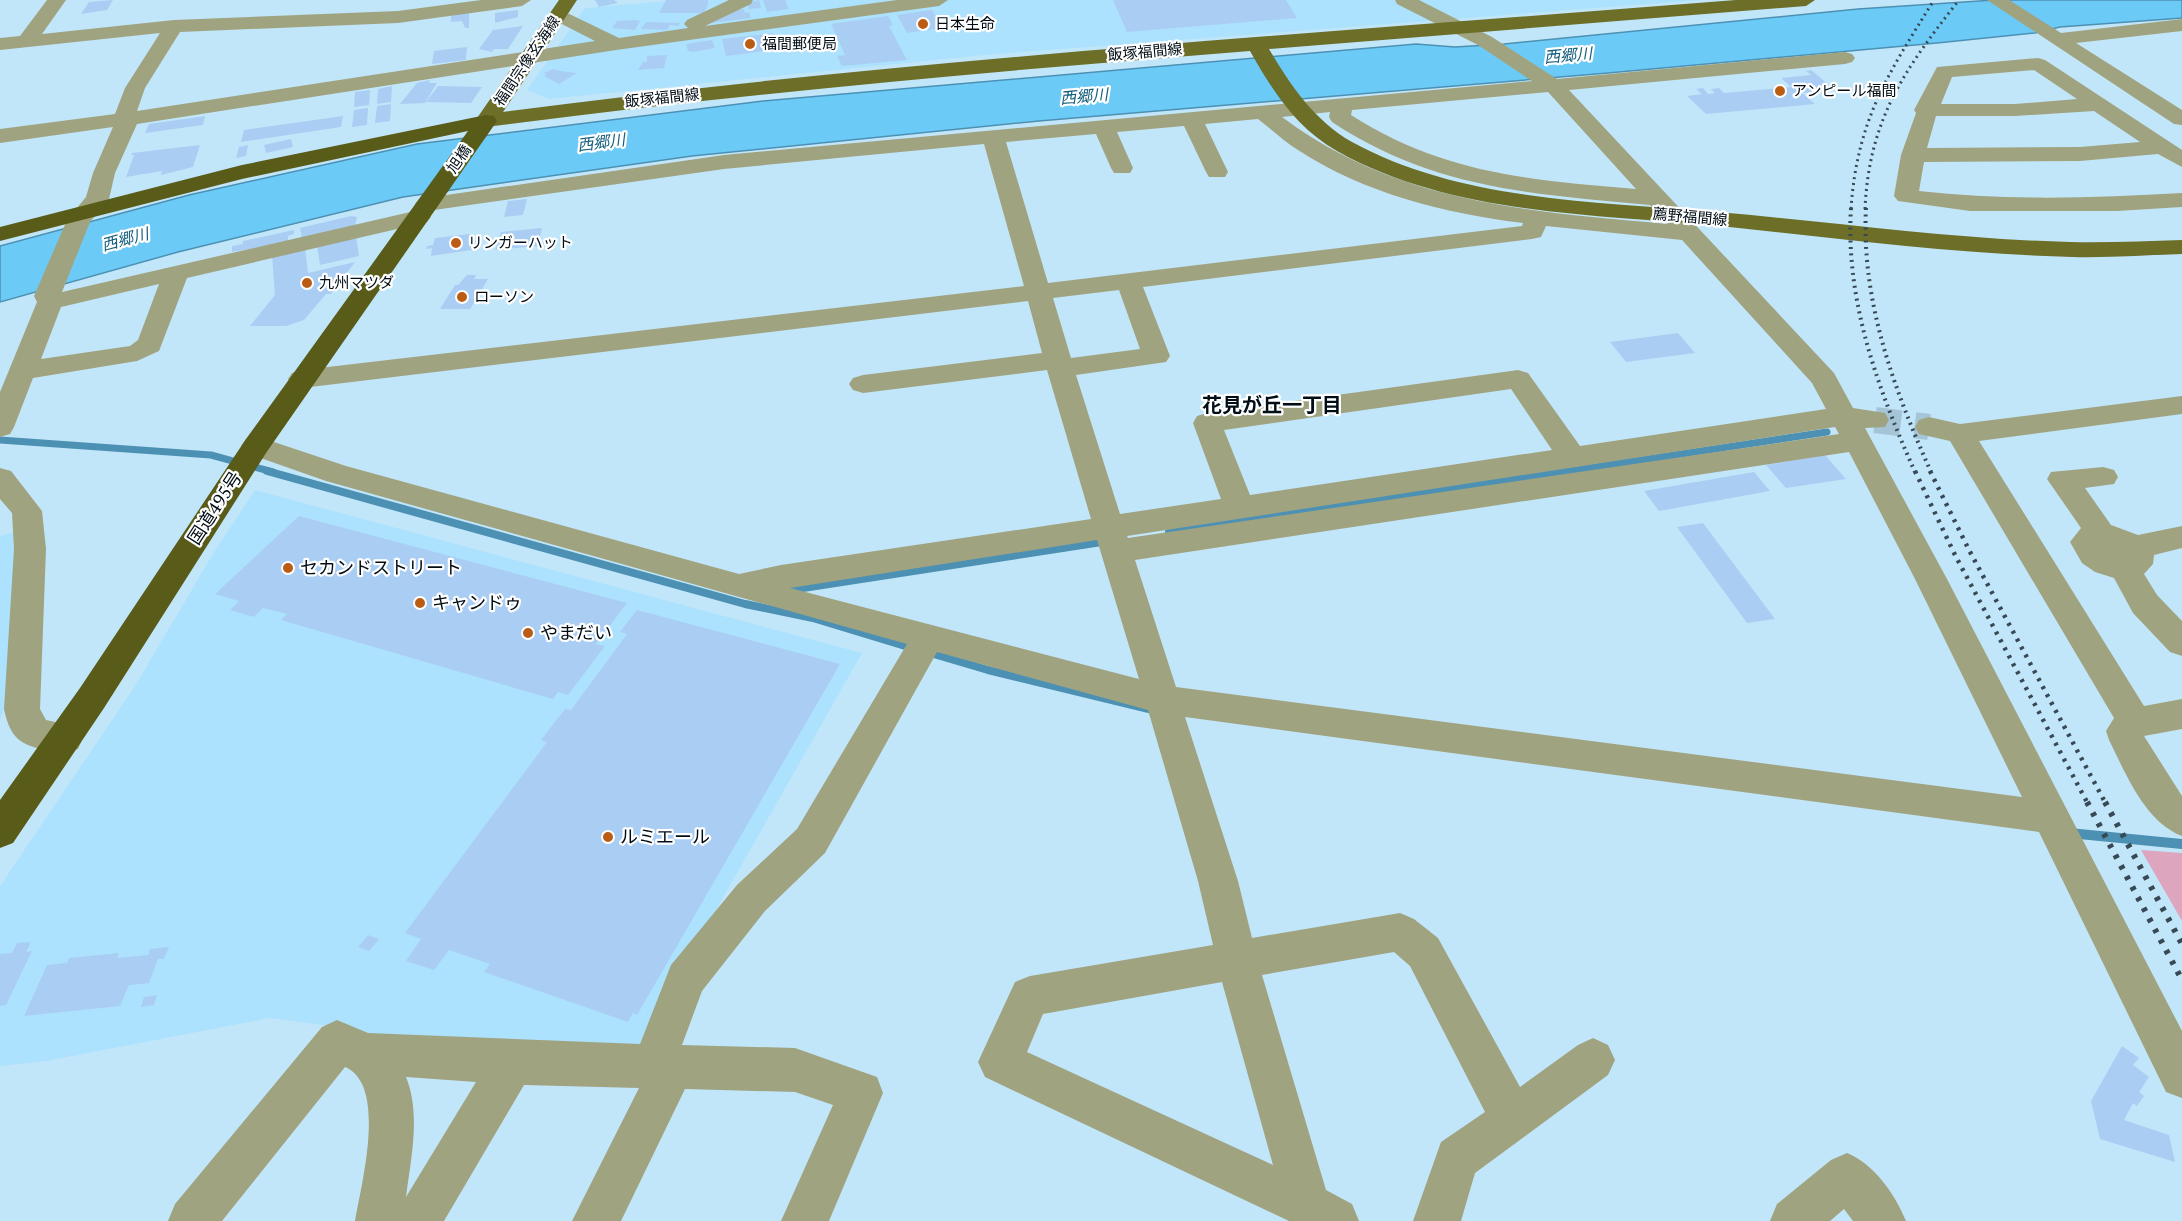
<svg xmlns="http://www.w3.org/2000/svg" width="2182" height="1221" viewBox="0 0 2182 1221" font-family="'PT Serif','Noto Sans JP',serif">
<style>
.built{fill:#ace2fd}
.green{fill:#dda6be}
.water{fill:#6ccaf7;stroke:#4c91b3;stroke-width:1.5}
.lines{fill:none;stroke-linecap:round;stroke-linejoin:round}
.stream-far2{stroke:#4c91b3;stroke-width:7}
.stream-far1{stroke:#4c91b3;stroke-width:8}
.stream{stroke:#4c91b3;stroke-width:10}
.building{fill:#aacdf3}
.minor-tunnel{stroke:#a5c5d7;stroke-width:26;stroke-dasharray:26 14;stroke-linecap:butt}
.minor{fill:#a0a380;fill-rule:evenodd}
.major{fill:#6d6f28;fill-rule:evenodd}
.highway{fill:#595b18;fill-rule:evenodd}
.rail-far3{stroke:#374954;stroke-width:3;stroke-dasharray:2 4;stroke-linecap:butt}
.rail-far2{stroke:#374954;stroke-width:4;stroke-dasharray:2 4.5;stroke-linecap:butt}
.rail-far1{stroke:#374954;stroke-width:4.5;stroke-dasharray:3 6;stroke-linecap:butt}
.rail{stroke:#374954;stroke-width:6;stroke-dasharray:4 8;stroke-linecap:butt}
.poi-dot{fill:#bb5c14;stroke:#fff;stroke-width:2}
.labels{text-anchor:middle;stroke-width:4.5;stroke-linejoin:round;paint-order:stroke}
.far-poi-label{font-size:15px;fill:#010d15;stroke:#fff;text-anchor:start}
.far-street-label{font-size:15px;fill:#010d15;stroke:#fff}
.far-water-label{font-size:16px;font-style:italic;fill:#165f7d;stroke:#fff}
.street-label{font-size:18px;fill:#010d15;stroke:#fff}
.poi-label{font-size:18px;fill:#010d15;stroke:#fff;text-anchor:start}
.neighbourhood-label{font-size:20px;font-weight:bold;fill:#010d15;stroke:#fff}
</style>
<rect width="100%" height="100%" fill="#c2e6f9"/>
<path class="built" d="M679,0H1700L985,55L549,99L527,90L585,8Z
M255,490L862,653L678,977L647,1057L372,1043L338,1027L270,1018L46,1061L0,1066V886L135,686L214,552Z
M15,532L12,685L0,720V536Z"/>
<path class="green" d="M2141,850L2182,853V921Z"/>
<path class="water" d="M1994,0H2182V18L2060,27L2035,33L1937,43L1608,73L1039,121L692,156L403,197L178,252L0,302V246L189,195L417,144L763,101L1416,44L1455,47L1504,44L1858,9Z"/>
<g class="lines">
<path class="stream-far2" d="M0,440L211,455L273,472
M1562,472L1827,432"/>
<path class="stream-far1" d="M267,471L745,604L813,618L915,649
M1169,532L1572,471
M790,590L1108,541
M927,652L988,670L1153,710"/>
<path class="stream" d="M2069,833L2182,844"/>
</g>
<path class="building" d="M113,0L107,10L81,14L89,2Z
M595,0H614L618,3L599,7Z
M666,0H708V4L704,13H659Z
M759,0L761,8L748,9L749,3Z
M763,0H785L789,9L767,12Z
M1113,0H1286L1297,18L1127,32Z
M744,9L745,13L749,12L751,18L710,23L731,11Z
M518,10V17L495,23V13Z
M932,10L942,28L907,33L897,15Z
M469,13V28H465L462,21L451,22V14Z
M888,16L893,25L889,26L907,60L842,66L837,56L845,55L831,24Z
M635,20L640,21L635,30L612,28L617,21Z
M646,22L680,23L678,26L670,25L667,30L641,29Z
M523,26L508,49H494L492,52L479,49L493,30Z
M774,33L778,49L726,56L722,39Z
M712,40L715,48L693,52L688,51L686,44Z
M467,47L466,60L432,64L434,51Z
M667,55L664,68L638,70L643,62H647V56Z
M553,69L560,71L577,73L559,84L544,76L547,75L544,73Z
M1811,70L1835,90L1802,93L1815,104L1706,114L1687,96L1702,94L1696,89L1703,88L1708,94L1715,93L1711,89L1719,88L1724,93L1791,87L1781,78L1811,75L1806,71Z
M430,80L429,83H437L425,103L400,104L417,83Z
M392,86L391,102L377,104L378,89Z
M438,86L482,87L471,103L426,102Z
M370,90L369,105L354,107L355,92Z
M391,104L390,121L375,123L377,106Z
M368,108L367,125L352,127L354,110Z
M205,116L203,125L145,133L149,124Z
M343,116L341,127L241,142L244,130Z
M291,139L293,147L266,153L264,145Z
M200,145L193,167L161,175L162,171L126,177L134,155H131L132,153Z
M248,145L246,156L236,158L239,147Z
M527,199L523,215L504,217L508,201Z
M351,216L357,217L355,225L302,238L300,228Z
M542,228L538,246L495,250L501,232Z
M294,230V234L288,236V242L232,252V246L243,244V241Z
M470,234L468,241L480,240L478,249L431,256L432,248L426,249L427,246L433,245L435,238Z
M356,236L359,256L320,265L317,245Z
M305,248L308,273L355,262L331,294H326L304,320L286,326H250L275,295L272,256Z
M467,275H476L474,279H488L470,309H440L455,285H458Z
M1678,333L1695,353L1626,362L1610,342Z
M1825,455L1846,479L1786,488L1766,465Z
M1754,472L1770,491L1659,511L1644,491Z
M299,516L627,603L596,644L605,646L568,695L558,692L553,699L281,620L287,614L263,608L254,617L230,610L239,601L215,594Z
M1703,523L1775,619L1747,623L1677,527Z
M637,610L840,664L637,1015L633,1013L628,1022L484,972L490,964L449,950L434,970L406,961L421,939L405,933L547,742L541,740L565,709L571,710L627,634L620,632Z
M368,935L379,939L369,951L358,947Z
M31,942L26,952L32,951L6,1005L0,1006V954L12,953L17,943Z
M169,947L164,959H158L149,983L129,985L120,1006L24,1016L47,965L67,963L69,958L119,953L117,958L148,955L150,949Z
M157,995L154,1005L141,1007L144,997Z
M2122,1046L2139,1058L2133,1065L2149,1077L2139,1092L2144,1096L2137,1106L2133,1103L2124,1120L2169,1135L2175,1162L2100,1139L2091,1101Z"/>
<g class="lines">
<path class="minor-tunnel" d="M1875,420L1929,427"/>
<path class="minor" d="M47,0H66L42,34L174,20L398,11L481,0H531L522,6L398,23L180,32L145,88L137,111L595,41L552,19L549,15L552,11L559,9L619,38L688,28L684,24L687,20L729,0H753L751,4L705,26L897,0H948L939,6L616,50L137,124L115,173L109,199L90,222L62,292L419,210L427,212L431,217L427,222L187,278L159,351L137,361L33,378L14,427L10,434L0,437V392L37,302L34,296L67,220L86,197L93,173L113,127L0,143V129L115,114L125,88L160,33L0,50V38L20,36ZM159,284L138,340L130,346L41,359L61,307Z
M1395,0H1419L1492,37L1557,79L1845,52L1852,54L1855,58L1852,62L1845,64L1569,90L1834,373L1853,408L1885,413L1889,420L1885,427L1865,428L1947,579L2182,1031V1098L2166,1092L2039,832L1185,717L1238,881L1252,938L1400,913L1414,919L1438,938L1520,1087L1578,1045L1593,1038L1608,1045L1615,1060L1608,1075L1475,1173L1461,1221H1413L1441,1142L1485,1112L1410,966L1394,952L1262,975L1326,1190L1352,1204L1359,1221H1289L985,1077L978,1062L1015,982L1030,976L1213,945L1198,881L1148,710L937,652L825,853L765,911L702,991L682,1045L795,1048L877,1077L883,1093L829,1221H781L833,1105L795,1092L685,1089L621,1221H572L639,1088L524,1085L444,1221H355C361,1185 388,1085 345,1067L222,1221H168L175,1204L322,1027L337,1020L368,1033L640,1044L671,965L737,885L797,829L907,644L326,481L246,453L241,446L246,439L256,436L346,466L739,574L781,565L1091,519L1047,370L863,393L853,390L849,384L853,378L863,375L1042,353L1028,301L302,388L292,385L288,379L292,373L302,370L1024,286L984,144L724,169L427,211L419,209L415,204L419,199L724,155L1532,81L1478,45L1397,4ZM1548,92L1636,189C1531,180 1443,174 1351,115L1352,110ZM1330,112L1329,117L1332,122C1434,189 1532,194 1650,205L1668,224C1528,211 1398,204 1282,117ZM1258,119C1271,129 1284,141 1298,150C1363,193 1447,214 1523,223L1522,226L1048,283L1006,142L1096,134L1111,168L1114,173H1130L1133,168L1117,132L1184,126L1206,172L1209,177H1225L1228,172L1205,124ZM1546,226L1682,240L1812,383L1826,409L1580,446L1528,373L1518,370L1207,413L1197,416L1193,423L1221,499L1120,514L1076,375L1166,362L1170,356L1143,287L1532,239L1541,237ZM1119,290L1140,349L1071,358L1053,298ZM1511,389L1552,450L1250,495L1224,430ZM1835,427L1839,434L1128,538L1127,536ZM1849,452L1915,579L2022,797L1176,687L1135,560ZM1097,540L1139,679L790,588ZM1222,982L1273,1165L1027,1052L1043,1014ZM406,1077L476,1082L406,1197C411,1158 421,1114 406,1077Z
M1987,0H2009L2061,33L2182,19V31L2076,43L2182,110V125L2174,124Z
M2038,58L2045,60L2182,150V167L2158,154L2080,161L1924,162L1919,191C2006,201 2094,198 2182,193V207L2117,211H1970L1898,201L1894,196L1901,155L1916,113L1914,110L1937,67ZM2034,70L2077,99L2015,104H1941L1952,77ZM2094,111L2140,142L2080,147L1927,148L1936,116H2015Z
M2182,396V414L1979,441L2144,706L2182,699V729L2144,736L2182,796V836C2145,822 2126,774 2109,740L2106,731L2114,718L1950,441L1919,434L1915,427L1919,420L1929,417L1960,424Z
M2103,467L2114,470L2118,477L2114,484L2085,488L2111,525L2138,535L2182,526V548L2154,555L2153,564L2144,574L2157,595L2182,621V656L2170,652L2133,613L2114,578L2095,572L2082,563L2070,542L2081,528L2047,479L2051,472Z
M0,468L11,471L42,511L46,549L40,709L46,720L78,727L83,738L78,749C61,754 33,751 18,739C10,732 6,719 4,709L14,549L12,513L0,499Z
M1847,1153C1874,1164 1895,1194 1906,1221H1853L1844,1209L1830,1221H1770L1777,1204L1831,1160Z"/>
<path class="major" d="M559,0H577L503,112C912,58 1324,33 1736,0H1815L1806,6L1269,49C1291,86 1314,120 1352,142C1462,202 1596,201 1717,212C1835,222 1952,239 2070,242C2108,243 2145,241 2182,240V254C2146,255 2109,258 2072,257C1955,254 1837,238 1720,226C1593,214 1451,215 1337,151C1296,128 1272,90 1250,51C994,71 740,94 486,127L478,126L475,121Z"/>
<path class="highway" d="M486,115L494,116L497,121L266,453L104,708L13,843L0,848V800L80,688L246,439L468,131L242,179L0,241V227L242,165Z"/>
<path class="rail-far3" d="M1851,209C1857,120 1888,74 1934,0
M1865,209C1869,119 1905,69 1959,0"/>
<path class="rail-far2" d="M1851,208C1845,300 1878,389 1915,472
M1866,208C1861,301 1894,389 1931,472"/>
<path class="rail-far1" d="M1915,471L1955,555L2088,804
M1930,471L1969,550L2106,804"/>
<path class="rail" d="M2087,802L2182,980
M2105,802L2182,944"/>
</g>
<g class="poi-dot">
<circle cx="923" cy="24" r="6"/>
<circle cx="750" cy="44" r="6"/>
<circle cx="1780" cy="91" r="6"/>
<circle cx="456" cy="243" r="6"/>
<circle cx="307" cy="283" r="6"/>
<circle cx="462" cy="297" r="6"/>
<circle cx="288" cy="568" r="6"/>
<circle cx="420" cy="603" r="6"/>
<circle cx="528" cy="633" r="6"/>
<circle cx="608" cy="837" r="6"/>
</g>
<g class="labels">
<g class="far-poi-label">
<text x="935" y="29">日本生命</text>
<text x="762" y="49">福間郵便局</text>
<text x="1792" y="96">アンピール福間</text>
<text x="468" y="248">リンガーハット</text>
<text x="319" y="288">九州マツダ</text>
<text x="474" y="302">ローソン</text>
</g>
<g class="far-street-label">
<text transform="translate(1145 52) rotate(-5)" y="5">飯塚福間線</text>
<text transform="translate(527 61) rotate(-56)" y="5">福間宗像玄海線</text>
<text transform="translate(662 98) rotate(-6)" y="5">飯塚福間線</text>
<text transform="translate(459 159) rotate(-55)" y="5">旭橋</text>
<text transform="translate(1690 217) rotate(5)" y="5">薦野福間線</text>
</g>
<g class="far-water-label">
<text transform="translate(1568 55) rotate(-5)" y="6">西郷川</text>
<text transform="translate(1084 96) rotate(-5)" y="6">西郷川</text>
<text transform="translate(601 142) rotate(-7)" y="6">西郷川</text>
<text transform="translate(125 239) rotate(-15)" y="6">西郷川</text>
</g>
<g class="street-label">
<text transform="translate(215 508) rotate(-57)" y="6">国道495号</text>
</g>
<g class="poi-label">
<text x="300" y="574">セカンドストリート</text>
<text x="432" y="609">キャンドゥ</text>
<text x="540" y="639">やまだい</text>
<text x="620" y="843">ルミエール</text>
</g>
<g class="neighbourhood-label">
<text x="1272" y="412">花見が丘一丁目</text>
</g>
</g>
</svg>
